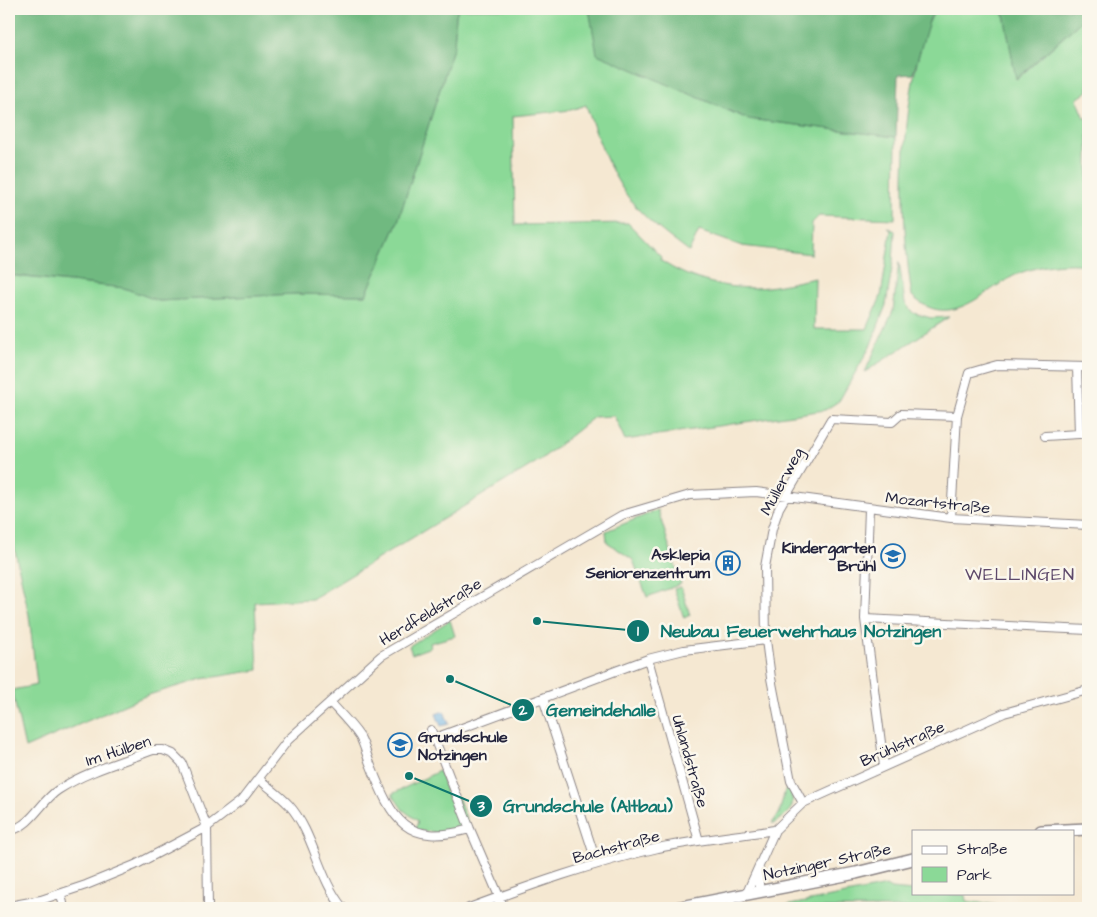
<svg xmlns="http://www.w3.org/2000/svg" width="1097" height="917" viewBox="0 0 1097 917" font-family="'Architects Daughter',sans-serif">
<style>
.green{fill:#8bd997;stroke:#567e69}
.forest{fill:#70b980;stroke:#496e5e}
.water{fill:#6eb2e4;stroke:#486a90}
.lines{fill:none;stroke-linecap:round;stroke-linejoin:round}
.street-casing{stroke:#8c8586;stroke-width:10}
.secondary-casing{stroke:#8c8586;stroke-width:14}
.street{stroke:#fff;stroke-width:8}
.secondary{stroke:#fff;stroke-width:11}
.labels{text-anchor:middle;stroke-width:5;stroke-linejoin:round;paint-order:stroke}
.street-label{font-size:16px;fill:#22223b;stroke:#fbf7ec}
.poi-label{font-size:16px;font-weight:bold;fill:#22223b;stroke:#fbf7ec;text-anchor:end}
.neighbourhood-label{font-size:18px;letter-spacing:1px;fill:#5e496b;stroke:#fbf7ec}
.leader{fill:none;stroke:#0f766e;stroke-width:2}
.callout-dot{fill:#0f766e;stroke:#fbf7ec;stroke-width:2}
.mark-label{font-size:15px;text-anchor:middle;font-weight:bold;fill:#fff}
.callout-label{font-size:18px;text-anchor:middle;font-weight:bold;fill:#0f766e;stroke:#fbf7ec;stroke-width:5;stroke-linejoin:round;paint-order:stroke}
</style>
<rect width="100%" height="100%" fill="#fbf7ec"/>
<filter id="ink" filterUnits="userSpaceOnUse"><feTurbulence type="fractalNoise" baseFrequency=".02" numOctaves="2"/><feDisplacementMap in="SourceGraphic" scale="10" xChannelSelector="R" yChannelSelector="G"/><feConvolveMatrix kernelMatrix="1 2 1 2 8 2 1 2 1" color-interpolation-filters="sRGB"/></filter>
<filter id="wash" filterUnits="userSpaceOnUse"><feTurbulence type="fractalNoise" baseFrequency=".0096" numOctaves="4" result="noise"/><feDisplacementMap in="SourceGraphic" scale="20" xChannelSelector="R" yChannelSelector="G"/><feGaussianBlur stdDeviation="1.12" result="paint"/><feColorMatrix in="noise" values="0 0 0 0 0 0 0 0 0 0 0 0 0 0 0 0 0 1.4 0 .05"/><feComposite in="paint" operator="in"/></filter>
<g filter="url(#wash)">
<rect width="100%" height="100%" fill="#f5e8d2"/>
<path class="green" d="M458,9H589L598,54L748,119L896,137L895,219L819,216L812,223L811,254L742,246L699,231L689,252C668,236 644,219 628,197C608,169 597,137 586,105L571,110L513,116L515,225L628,223L661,257L660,260C689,281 733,291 768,287C784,285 799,281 815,278L814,329H867L881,296L891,230L887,227L895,231L893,262L886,305L870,347L839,401L825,410L625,440L614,416L594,417L540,460L312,599L255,602L258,670L202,679L145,696L25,748L12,690L37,685L29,615L9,523V437L14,411L9,350V284L14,276L124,288L159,301L294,294L366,295L398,221L454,45L456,15Z
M937,9H1003L1017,79L1088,15V91L1077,99L1085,118L1088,117V265C1067,262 1041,265 1020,273C984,288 952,333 912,296C900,220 900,121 921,47C925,33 928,20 937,9Z
M899,262L905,303L913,313L931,318L949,317L865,372L893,311Z
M658,510L681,584L647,597L633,560L607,542L606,531Z
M681,587L690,615L684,618L674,589Z
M450,620L455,636L430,643L431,647L412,654L409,646Z
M439,771L449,800L458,797L470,829L450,834L415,830L418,821L403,810L392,794Z
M790,789C796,809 791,810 775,823H772L779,814L785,790Z
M886,886L891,889L913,891V893L965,895L966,901L1021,908H775Z"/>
<path class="forest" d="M9,9H458L456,15L454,45L398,221L366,295L294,294L159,301L124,288L9,275Z
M589,9H937L930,18L913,74L898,75L896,137L748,119L597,54Z
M1003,9H1088V15L1016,79Z"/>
<path class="water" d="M444,711L449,724L441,726L436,714Z"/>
</g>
<g filter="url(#ink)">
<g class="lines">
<g class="street-casing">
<path id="street" d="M1077,367L1079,434H1088
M1045,436L1079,434
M869,509L865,619L884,766
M951,518L957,416L969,373L997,365L1088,367
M865,619L1088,630
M648,659L699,841
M543,698L597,864
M330,702C340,713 352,725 360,737C365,746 367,757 371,766C392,820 406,847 470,829
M431,730L470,829L504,908
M435,738L648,659L684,650L766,640
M259,779C268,787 280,795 289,805C314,833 318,878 343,908
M803,803L791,781L771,678L766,640L765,567L772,529L779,508L831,419L892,422L901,414L957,416
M9,831C33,825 40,802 58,790C87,771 121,762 153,750H163L173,754L182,763L207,827L208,908
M759,869V892
M61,894L64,908
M746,895L775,830L803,803L1004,713L1088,690
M9,906L41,900L86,885L135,865L207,827L241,801L288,740L381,656L622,515L690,495L756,492L951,518L1088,525
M469,908C531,885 593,863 658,848C697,840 736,836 775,830
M730,908L731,898"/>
</g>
<g class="secondary-casing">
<path id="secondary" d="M1041,831L1088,829
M676,908L856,873L913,859"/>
</g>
<use href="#street" class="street"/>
<use href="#secondary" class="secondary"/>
</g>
</g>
<defs>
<g id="school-ring" transform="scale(1.25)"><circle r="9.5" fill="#fbf7ec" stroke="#1f6fb2" stroke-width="1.5"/><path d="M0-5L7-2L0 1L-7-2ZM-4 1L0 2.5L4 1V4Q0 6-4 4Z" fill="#1f6fb2"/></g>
<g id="building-ring" transform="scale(1.25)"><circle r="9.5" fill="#fbf7ec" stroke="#1f6fb2" stroke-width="1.5"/><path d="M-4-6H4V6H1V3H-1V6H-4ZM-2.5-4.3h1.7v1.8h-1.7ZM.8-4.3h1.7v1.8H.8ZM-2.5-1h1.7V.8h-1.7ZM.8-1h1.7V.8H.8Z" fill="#1f6fb2"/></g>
</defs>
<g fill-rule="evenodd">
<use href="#school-ring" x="893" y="556"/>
<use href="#building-ring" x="728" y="563"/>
<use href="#school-ring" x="400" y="745"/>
</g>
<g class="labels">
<g class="street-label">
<text transform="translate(781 481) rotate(-62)" y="6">Müllerweg</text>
<text transform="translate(938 502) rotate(6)" y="6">Mozartstraße</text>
<text transform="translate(430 611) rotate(-31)" y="6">Herdfeldstraße</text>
<text transform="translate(902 743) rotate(-24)" y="6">Brühlstraße</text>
<text transform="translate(118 750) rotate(-18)" y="6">Im Hülben</text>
<text transform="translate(691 761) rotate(74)" y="6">Uhlandstraße</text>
<text transform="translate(616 846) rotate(-15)" y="6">Bachstraße</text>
<text transform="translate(827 861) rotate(-12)" y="6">Notzinger Straße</text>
</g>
<g class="poi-label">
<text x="876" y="553">Kindergarten<tspan x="876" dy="18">Brühl</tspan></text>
<text x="710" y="560">Asklepia<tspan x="710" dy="18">Seniorenzentrum</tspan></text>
<text x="418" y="742" text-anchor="start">Grundschule<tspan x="418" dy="18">Notzingen</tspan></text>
</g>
<g class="neighbourhood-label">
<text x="1020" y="580">WELLINGEN</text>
</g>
</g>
<path class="leader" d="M537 621L638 631M450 679L523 710M409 776L481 806"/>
<g class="callout-dot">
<circle cx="537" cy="621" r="5"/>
<circle cx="450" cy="679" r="5"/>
<circle cx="409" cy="776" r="5"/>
<circle cx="638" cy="631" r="12"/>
<circle cx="523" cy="710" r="12"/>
<circle cx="481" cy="806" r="12"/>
</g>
<g class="mark-label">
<text x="638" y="636">1</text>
<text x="523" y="715">2</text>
<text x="481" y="811">3</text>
</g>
<g class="callout-label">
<text x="801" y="637">Neubau Feuerwehrhaus Notzingen</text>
<text x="601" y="716">Gemeindehalle</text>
<text x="588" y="812">Grundschule (Altbau)</text>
</g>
<rect width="1097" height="917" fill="none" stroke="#fbf7ec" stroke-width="30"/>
<rect x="912" y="830" width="162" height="65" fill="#fbf7ec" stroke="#a4a2a5"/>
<rect x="922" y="846" width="25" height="8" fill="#ffffff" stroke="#a4a2a5"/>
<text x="957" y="854" font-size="15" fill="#22223b">Straße</text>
<rect x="922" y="867" width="25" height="15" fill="#8bd997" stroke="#a4a2a5"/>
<text x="957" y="880" font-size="15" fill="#22223b">Park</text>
</svg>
